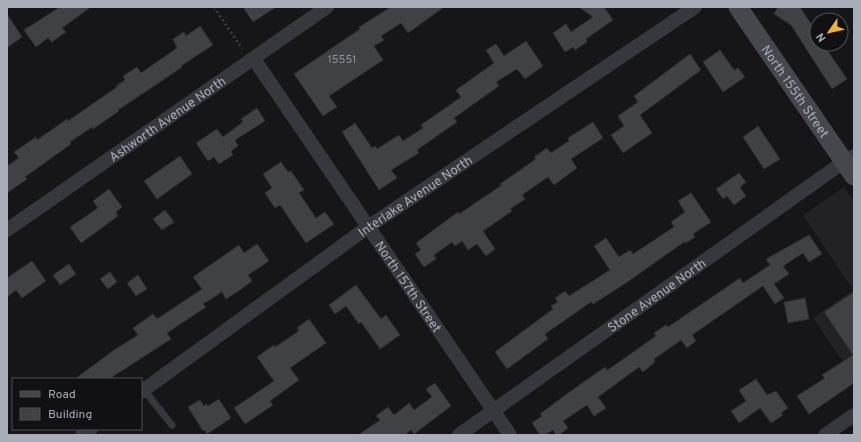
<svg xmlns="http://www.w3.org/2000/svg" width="861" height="442" viewBox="0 0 861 442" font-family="Overpass,sans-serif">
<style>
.built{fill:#222225}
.building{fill:#404145;stroke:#303034}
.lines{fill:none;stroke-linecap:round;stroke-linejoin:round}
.path{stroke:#3d3f44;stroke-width:2.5;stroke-dasharray:2 3;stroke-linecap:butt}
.lane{stroke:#37383d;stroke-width:7}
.street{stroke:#37383d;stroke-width:14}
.secondary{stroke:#45474d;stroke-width:19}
.labels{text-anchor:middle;stroke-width:4;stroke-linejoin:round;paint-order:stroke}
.number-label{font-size:11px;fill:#8e929b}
.street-label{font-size:13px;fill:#a8adb8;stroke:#111113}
</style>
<rect width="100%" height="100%" fill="#161618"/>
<path class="built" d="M844,187L854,202V378L813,318L853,290L803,215Z"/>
<path class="building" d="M60,7H91L62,28L66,32L52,42L48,38L36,47L24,30Z
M243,7H276L253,22Z
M391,7H444L408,33L401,23L381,36L384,40L374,46L383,60L329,96L337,107L323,116L294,74L360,29L359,27Z
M579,7H604L613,20L586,39L587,42L575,50L573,47L565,52L553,33L566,24L571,32L593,17Z
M778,7H800L817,33V44H823L847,79L832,89L791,25L774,14Z
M7,14L22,37L7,48Z
M200,26L213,45L181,66L182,67L163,80L118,110L119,111L93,129L92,127L70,142L71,144L25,177L27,179L7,193V166L19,158L14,152L36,137L37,140L67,119L68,121L117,87L116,86L125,80L123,76L137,67L141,73L177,48L173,39L184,32L186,36Z
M526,41L543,66L525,79L517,69L496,82L499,86L454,118L457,122L417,150L419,153L391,170L397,178L379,190L342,132L355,123L372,148L375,146L377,149L399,135L403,141L423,128L421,125L461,97L456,90L494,63L486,50L496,44L504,56Z
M720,50L734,70L738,68L745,77L723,92L703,62Z
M690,54L701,70L640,115L652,133L623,153L611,135L624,126L618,116L638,102L634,96Z
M257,108L265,121L235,140L238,146L231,151L233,155L219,164L214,157L208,161L196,143L217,129L223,137L243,122L241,119Z
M593,122L603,138L571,159L577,168L554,185L548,177L522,195L525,199L510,209L512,211L483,231L495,249L486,256L477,244L468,250L462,241L455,246L452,242L434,255L436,259L424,267L415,254L421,250L416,243L458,212L459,214L502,185L500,184L536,159L534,157L547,148L551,153L569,141L568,138Z
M758,126L780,159L764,169L743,137Z
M180,156L192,174L157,199L144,181Z
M281,162L288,172L291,171L304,190L299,193L316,218L325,212L334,224L306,243L280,205L275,208L265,193L272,188L263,174Z
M739,173L746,182L740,187L746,196L734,205L727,196L723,199L716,189Z
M109,189L122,207L116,212L118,216L81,243L70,227L98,208L93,201Z
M691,193L711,222L693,234L695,237L686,243L684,242L626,283L593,304L591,302L545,334L548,339L507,369L495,352L553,309L551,306L558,302L555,298L565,291L569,296L610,270L594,246L606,238L619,257L630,250L633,254L674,227L671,222L685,212L678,201Z
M165,210L174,222L162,230L153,219Z
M809,235L822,254L809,262L803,253L783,266L789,274L774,284L784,298L775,304L763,286L692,335L696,341L687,348L681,340L654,359L655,362L643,372L639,367L598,397L606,408L594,416L587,405L563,421L568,428L559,435H556L553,430L545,435H540L532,423L542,416L540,414L568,393L605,367L607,370L612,367L656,336L654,333L666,325L668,327L740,278L743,283L770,265L766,259Z
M257,244L269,261L248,275L252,281L240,290L226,299L222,292L203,304L206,307L167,333L171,339L109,379H75L114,350L138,335L133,328L153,314L157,319L202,289L193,277L239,245L244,253Z
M32,261L46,281L22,298L16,290L7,297V278Z
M69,264L76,274L60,285L53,275Z
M110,272L117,282L108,289L100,279Z
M138,275L147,289L136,296L127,283Z
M356,285L381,319L386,315L400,335L380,349L361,322L359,324L346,306L335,314L329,305Z
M854,292V383L809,414L797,396L825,378L822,375L853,355L824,312Z
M805,298L809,319L788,323L784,302Z
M309,319L326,343L290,368L299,380L270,401L273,405L245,424L234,408L274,381L257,357L274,345L275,347L299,331L297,328Z
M756,379L767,395L776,391L788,408L781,413L783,415L771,423L760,408L739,423L731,411L746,401L739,390Z
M435,383L451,406L414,434L411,430L405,435H358L380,420L376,416L388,407L394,415L409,403L414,410L432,397L426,389Z
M219,399L231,418L207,434L205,430L203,431L188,407L200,400L204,406L206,404L208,406Z"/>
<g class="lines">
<path class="path" d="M214,7L242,49"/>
<path class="lane" d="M144,390L172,425"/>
<g class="street">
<path id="s1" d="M254,59L510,435"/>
<path id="s2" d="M7,230L327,7"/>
<path id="s3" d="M141,392L368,227L695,7"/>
<path d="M82,435L91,429"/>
<path id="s4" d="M459,435L845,161L854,156"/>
<path d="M825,435L854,415"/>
</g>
<path class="secondary" id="s5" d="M738,7L854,176"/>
</g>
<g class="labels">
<g class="number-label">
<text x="342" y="63">15551</text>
</g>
<g class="street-label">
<text dy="5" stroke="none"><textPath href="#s5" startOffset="102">North 155th Street</textPath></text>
<text dy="5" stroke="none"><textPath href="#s2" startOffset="195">Ashworth Avenue North</textPath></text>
<text dy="5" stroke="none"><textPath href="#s3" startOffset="337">Interlake Avenue North</textPath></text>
<text dy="5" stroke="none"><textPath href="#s1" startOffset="275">North 157th Street</textPath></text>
<text dy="5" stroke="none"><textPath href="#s4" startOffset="242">Stone Avenue North</textPath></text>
</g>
</g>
<rect width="861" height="442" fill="none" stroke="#a8adb8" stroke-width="16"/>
<rect x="12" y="378" width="130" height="52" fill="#111113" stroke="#4d4f55"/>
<rect x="20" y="391" width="20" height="6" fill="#45474d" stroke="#4d4f55"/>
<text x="48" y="398" font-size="12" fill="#a8adb8">Road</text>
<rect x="20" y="408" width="20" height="12" fill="#404145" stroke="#4d4f55"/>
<text x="48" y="418" font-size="12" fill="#a8adb8">Building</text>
<g transform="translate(829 32) rotate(236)"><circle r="19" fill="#111113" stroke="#4d4f55"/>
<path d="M0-3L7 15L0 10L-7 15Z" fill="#f2b134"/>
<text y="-6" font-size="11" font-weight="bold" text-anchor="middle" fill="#a8adb8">N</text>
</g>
</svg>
